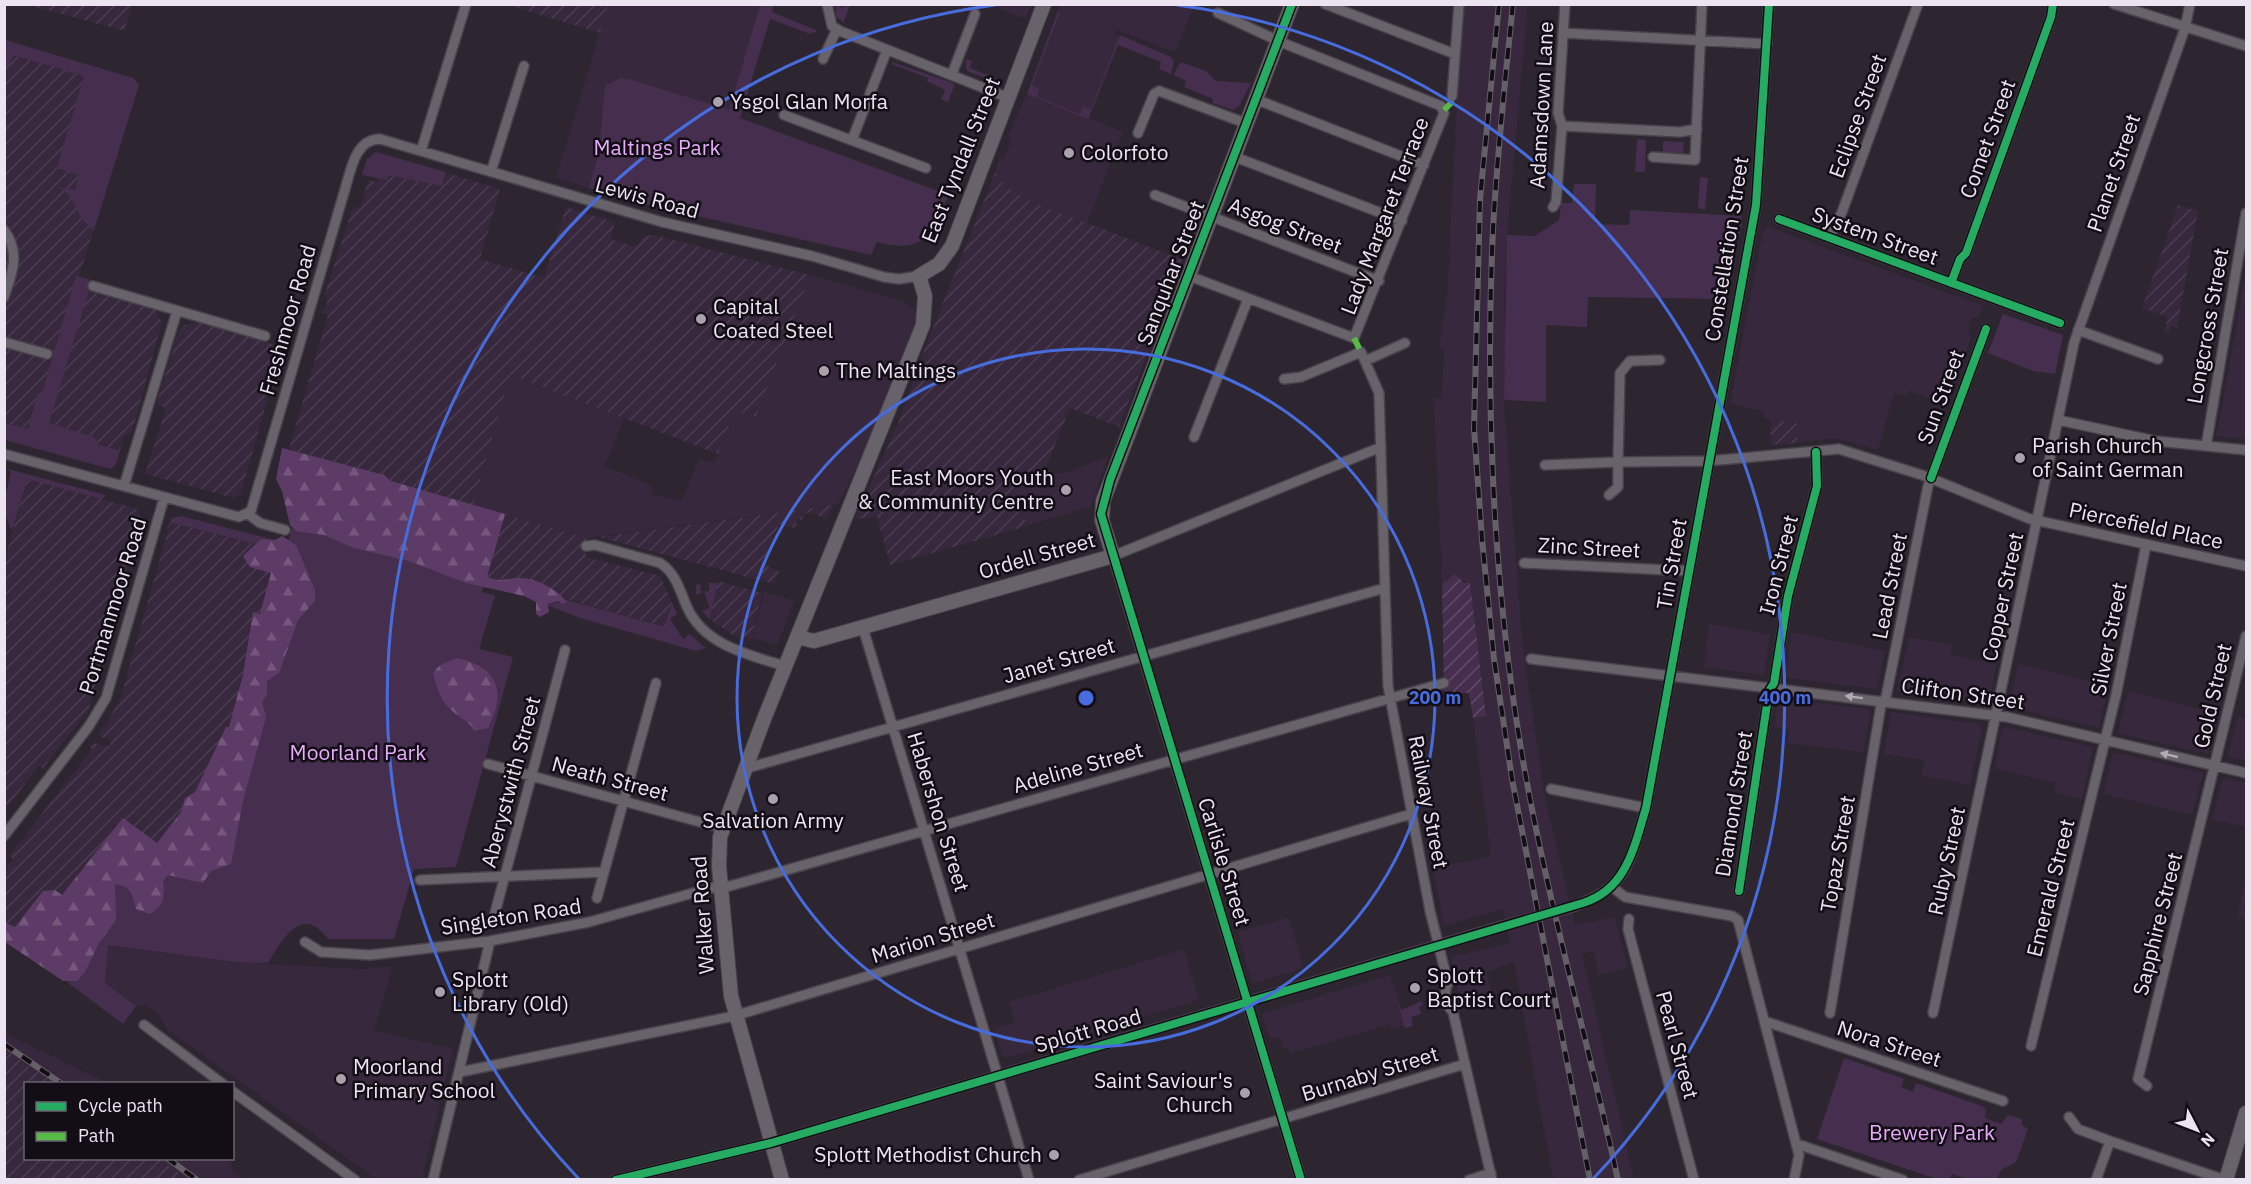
<svg xmlns="http://www.w3.org/2000/svg" width="2251" height="1184" viewBox="0 0 2251 1184" font-family="'IBM Plex Sans',sans-serif">
<style>
.built{fill:#38283e}
.industrial{fill:url(#industrial-furrows)}
.green{fill:#462f4e}
.forest{fill:url(#forest-firs)}
.garden{fill:url(#garden-furrows)}
.lines{fill:none;stroke-linecap:round;stroke-linejoin:round}
.street-casing{stroke:#48424b;stroke-width:12}
.secondary-casing{stroke:#48424b;stroke-width:16}
.street{stroke:#68626a;stroke-width:9}
.secondary{stroke:#68626a;stroke-width:14}
.rail-casing{stroke:#656067;stroke-width:6}
.rail{stroke:#130d15;stroke-width:4;stroke-dasharray:11;stroke-linecap:butt}
.street-bridge-casing{stroke:#48424b;stroke-width:12;stroke-linecap:butt}
.street-bridge{stroke:#68626a;stroke-width:9}
.quiet{stroke:#58b947;stroke-width:6;stroke-dasharray:12 6;stroke-linecap:butt}
.cycleway-casing{stroke:#130d15;stroke-width:11}
.cycleway{stroke:#26ab63;stroke-width:8}
.oneway{fill:#b1aab4}
.ring{fill:none;stroke:#476cdd;stroke-width:3}
.poi-dot{fill:#aaa1ad;stroke:#130d15;stroke-width:2}
.labels{text-anchor:middle;stroke-width:5;stroke-linejoin:round;paint-order:stroke}
.poi-label{font-size:21px;fill:#ede4f1;stroke:#130d15;text-anchor:start}
.street-label{font-size:21px;fill:#ede4f1;stroke:#130d15}
.park-label{font-size:21px;fill:#e7adfb;stroke:#130d15}
.centre{fill:#476cdd;stroke:#130d15;stroke-width:3}
.ring-label{font-size:18px;text-anchor:middle;font-weight:bold;fill:#476cdd;stroke:#130d15;stroke-width:5;stroke-linejoin:round;paint-order:stroke}
</style>
<defs>
<pattern id="industrial-furrows" width="10" height="10" patternUnits="userSpaceOnUse" patternTransform="scale(1.5)"><rect width="10" height="10" fill="#38283e"/><path d="M-1 1l2-2M0 10L10 0M9 11l2-2" fill="none" stroke="#4b3d51"/></pattern>
<pattern id="forest-firs" width="22" height="20" patternUnits="userSpaceOnUse" patternTransform="scale(1.5)"><rect width="22" height="20" fill="#5d3b67"/><path d="M5 1l3.5 6h-7zM16 11l3.5 6h-7z" fill="#75577d"/></pattern>
<pattern id="garden-furrows" width="10" height="10" patternUnits="userSpaceOnUse" patternTransform="scale(1.5)"><rect width="10" height="10" fill="#462f4e"/><path d="M-1 1l2-2M0 10L10 0M9 11l2-2" fill="none" stroke="#614d68"/></pattern>
</defs>
<rect width="100%" height="100%" fill="#2d252f"/>
<path class="built" d="M608,5H760L729,110L605,86L599,151L589,188L556,178Z
M988,5H1031L1026,18Z
M1060,5H1194L1175,52L1116,30L1115,34L1121,37L1089,118L1123,132L1087,223L1028,200L1005,185L995,173L999,159L1004,158L1011,141L1008,135L1027,94Z
M1462,5H1528L1507,235L1504,308L1506,342L1504,400L1523,648L1545,798L1575,925L1614,917L1628,967L1599,975L1594,951L1582,954L1634,1179H1553L1514,962L1487,972L1492,995L1461,1003L1451,957L1510,943L1503,909L1444,926L1433,868L1491,856L1473,718L1486,715L1470,582L1447,578L1445,584H1442L1434,399L1442,398L1444,350L1439,348L1447,295Z
M1766,226L1983,306L1979,316L1971,319L1968,327L1971,338L1946,404L1909,391L1907,396L1894,393L1878,450L1835,438L1797,443L1796,423L1763,418L1764,411L1730,404L1761,241Z
M2246,271V439L2216,436L2222,407Z
M810,275L902,301L914,308L917,317L871,440L838,504L586,538L473,505L509,375L624,418L605,466L652,486V494L681,501L699,459L714,463L735,408L756,416Z
M1108,456L1091,506L1027,526L1013,480L1068,472Z
M764,592L795,601L777,645L751,638Z
M1709,624L1770,635L1764,675L1704,667Z
M1791,632L1885,651L1878,687L1875,689L1788,678L1786,676Z
M1909,637L1952,645L1951,655L1996,664L1989,704L1897,691Z
M2018,664L2108,686L2099,728L2009,707Z
M2128,691L2218,714L2208,754L2118,733Z
M1778,698L1868,709L1870,712L1864,752L1787,743L1789,729L1774,727Z
M1891,712L1980,724L1982,727L1970,785L1922,776L1924,760L1884,754Z
M2238,717L2246,718V761L2228,757Z
M2005,727L2093,747L2082,799L2054,792L2056,783L1995,769L2002,729Z
M2113,752L2203,773L2192,815L2103,794Z
M2223,778L2246,783V827L2212,820Z
M2246,878V920L2237,917Z
M1289,917L1304,968L1255,983L1251,981L1238,932Z
M107,945L234,962L363,969L393,966L374,1030L453,1049L422,1179H376L168,1030L157,1013L144,1004L136,1006L105,983Z
M1184,949L1199,1000L1006,1058L1002,1056L994,1028L1015,1022L1009,1002Z
M1390,975L1405,1025L1392,1029L1390,1024L1290,1054L1288,1048L1284,1049L1280,1036L1270,1039L1262,1015L1264,1013Z
M4,1033L108,1083L26,1084V1158L225,1159L231,1163L233,1171L244,1179H5Z"/>
<path class="industrial" d="M29,5L132,4V5L124,31Z
M508,5L608,4V5L600,33Z
M4,40L133,78L139,85L76,286L154,309L162,322L132,432L123,437L120,451L98,444L61,427L31,418L28,429L5,423Z
M447,173L500,189L480,259L544,278L566,207L615,222L610,239L635,247L645,236L654,235L810,275L756,417L735,409L718,454L510,375L473,505L290,456L291,449L289,448L328,315L319,312L325,309L328,300L325,293L353,207L360,208L368,180L377,182L378,177L388,175L442,186Z
M995,173L1005,185L1028,200L1183,260L1119,427L1070,408L1043,475L1013,480L1027,526L890,565L877,517L855,519L899,421L926,345Z
M2178,205L2198,211L2177,328L2171,326L2169,334L2164,333L2167,321L2165,316L2142,308Z
M199,322L282,347L241,493L234,498L145,474L166,408L156,405L178,333L185,325Z
M1771,419L1797,423V443L1770,445Z
M27,478L137,509L141,517L88,711L43,768L39,766L5,810V559Z
M833,505L827,519L810,512L804,514L802,520L798,519L795,528L779,524L762,564L779,571L774,584L598,537Z
M505,514L586,538V557L660,576L672,603L666,627L487,577Z
M173,523L285,552L219,756L160,845L18,951L5,942V869L13,859L9,856L92,749L90,747L93,743L110,746L111,740L98,736L120,700L168,530Z
M718,581L762,593L751,638L733,635L709,619Z
M4,1049L54,1083L26,1084V1158L159,1159L188,1179H5Z"/>
<path class="green" d="M774,4L772,12L818,31L810,34L770,19L740,118L949,195C929,234 926,255 877,242L871,255L629,201L589,188L599,151L605,86L621,78L632,80L729,110L760,5Z
M836,5L843,8L845,5H850L844,21L846,24L836,17Z
M1058,11L1060,12L1032,85L1039,89L1037,97L1080,114L1083,106L1091,109L1120,35L1171,57L1174,62L1171,74L1159,69L1161,62L1118,45L1088,119L1027,94Z
M5,40L133,78L139,85L94,230C74,218 78,196 58,187L75,190L79,175L57,168L84,76L13,55L8,68L5,67Z
M966,59L972,61L970,68L997,79L994,81L969,72L966,69Z
M893,62L955,84L948,102L941,99L945,90L927,81L928,78L891,64Z
M1181,62L1206,71L1216,81L1251,83L1239,106L1233,110L1212,103L1213,99L1184,87L1186,81L1173,75Z
M1637,139L1646,140L1645,172H1635Z
M1663,141L1684,142L1683,155L1663,153Z
M376,152L446,172L442,186L388,175L387,180L362,175L367,159Z
M1700,177L1708,178L1705,210L1698,208Z
M1574,184H1596L1595,224L1629,225L1630,210L1741,216L1742,227L1739,228L1740,234L1737,235L1738,241L1735,242L1737,249L1734,251L1735,265L1731,266V280L1727,281L1729,288L1726,289L1727,302H1724V299L1588,297L1587,327L1546,325V402L1504,400L1507,235L1535,236L1559,220L1561,203H1572Z
M76,276L92,280L49,423L94,437L98,444L120,451L115,466L110,469L5,440L4,423L28,429L38,393L42,394Z
M2003,314L2063,335L2055,374L2033,371L1988,353Z
M4,468L106,495L102,499L27,479L12,531C0,507 6,496 11,472Z
M505,514L482,592L495,596L479,649L513,657L456,867L414,869L394,939H328C302,903 282,940 268,963L234,962L108,945L105,983L136,1006L123,1024L68,983L106,849L195,867L294,521Z
M181,516L275,540L261,539L255,544L173,523L166,530L172,518Z
M709,583H718L709,619L702,611L710,608L704,592L696,595V585L700,584L701,592L709,591Z
M567,600L665,627L672,603L677,614L670,619L683,639L689,634L706,648L696,651L580,618L547,605Z
M1390,975L1401,1010L1422,1001L1423,1005L1419,1006L1421,1014L1411,1017L1413,1026L1405,1028Z
M1844,1058L1904,1079L1901,1087L1913,1092L1916,1083L1982,1106L1986,1110L1985,1118L2001,1124L2008,1115L2022,1119V1125L2028,1129L2016,1162L2001,1170L1997,1179H1967L1952,1174L1949,1179H1937L1817,1139Z"/>
<path class="forest" d="M282,448L384,475L391,481L505,514L487,577C506,583 503,578 519,578C538,578 557,590 567,602L562,604L559,601L548,604L549,612L540,617L536,614V602L524,596L466,583L409,561L354,548L324,535L296,531L290,525L282,491L276,479Z
M282,536L296,545L315,590V601L298,620L279,673L267,681V694L262,702L266,717L243,801L231,864L211,871L203,883L168,875L163,881C165,896 164,906 150,914L136,909C133,895 131,886 115,884L116,920L99,943L85,972L77,981H63L5,942V923L15,927L43,891L55,890L62,895L123,818L157,843L181,812L185,798L195,792L226,727H229L243,675L253,612L260,614L271,573L250,567L243,556L261,539L275,540Z
M456,658C498,667 507,690 488,728L475,731C466,718 459,718 449,708C440,699 436,685 433,673L439,666Z"/>
<path class="garden" d="M1455,574L1464,583L1470,582L1486,716L1473,718L1469,693L1444,694L1442,584Z"/>
<g class="lines">
<g class="street-casing">
<path id="street" d="M827,4L832,26L840,31L1009,98
M1325,4L1455,54
M2114,4L2246,46
M1563,33L1767,44
M823,59L837,29
M952,74L975,14
M1452,96L1459,4
M1255,99L1424,165
M784,115L926,168
M1562,126L1680,132L1697,129
M1138,133L1154,94L1159,91L1248,124
M852,140L887,50
M421,151L466,4
M1235,157L1402,221
M1653,157L1695,160L1702,4
M491,172L524,66
M1155,195L1379,281
M1553,207L1556,202L1562,126L1558,113L1565,4
M1779,219L2060,323
M4,230C21,252 12,274 4,297
M1829,238L1842,212L1918,4
M1189,276L1354,338L1444,113L1441,106L1283,43L1218,13
M1951,283L1960,259L1966,253L2051,17L2053,4
M93,286L265,336
M2078,330L2158,359
M4,342L47,354
M1660,360L1630,361L1620,373L1618,462L1708,461L1839,449L1925,476L2030,519L2246,566
M1365,361L1405,343
M1284,379L1301,377L1361,352L1379,393L1388,686L1430,911L1448,983C1443,994 1444,1003 1453,1012L1492,1180
M2058,420L2156,441L2246,450
M1194,437L1248,299
M2206,446L2246,213
M4,454L239,517L251,511L343,196C350,176 353,139 380,139L662,222L812,256L884,277L899,279L919,276
M1545,465L1618,462V487L1609,495
M124,486L177,311
M248,514L260,523L285,530
M586,546L595,545L660,563C676,573 680,591 687,607C704,645 748,655 785,666
M1524,563L1689,571
M863,628L1029,1180
M1531,659L2007,717L2246,773
M488,764L722,828
M744,769L1385,588
M1551,789L1646,808
M4,836L89,726L106,698L164,498
M420,880L604,872
M1612,887L1625,897L1732,916L1738,920L1799,1155L1794,1180
M1739,891L1769,691L1774,683L1788,596L1817,486L1816,452
M597,898L656,683
M1569,908C1629,889 1629,862 1646,808L1756,205L1769,4
M1629,919L1628,929L1694,1180
M492,924L565,650
M305,942L321,952L370,955L490,941L589,922L711,888L730,886L1444,683
M1830,1013L1881,705L1886,697L1928,486L1986,329
M1933,1013L2074,343L2185,28L2190,4
M1764,1021L2003,1101
M144,1025L223,1084
M2031,1046L2116,695L2146,545
M460,1072L734,1016L1411,814
M2147,1086L2138,1079L2246,636
M232,1091L355,1180
M2069,1117L2078,1129L2110,1141L2096,1180
M2110,1141L2225,1180
M1797,1144L1903,1180
M433,1180L490,941
M616,1180L771,1143L1506,925
M1079,1180L1465,1064
M1301,1180L1113,556L1381,447
M1469,1180L1491,1173"/>
</g>
<g class="secondary-casing">
<path id="secondary" d="M797,637L814,641L1113,556L1102,520L1103,501L1292,4
M782,1180L731,996L719,866L720,837L764,719L923,325L925,296L919,276L939,264L952,246L1044,4
M2226,1180L2246,1113"/>
</g>
<use href="#street" class="street"/>
<use href="#secondary" class="secondary"/>
<g class="rail-casing">
<path id="rail" d="M1499,4L1480,199L1474,428L1482,539L1494,659L1512,779L1590,1180
M1513,4C1505,80 1497,155 1493,230C1485,394 1493,575 1519,737C1543,886 1586,1032 1618,1180
M4,1044L62,1084
M167,1158L197,1180"/>
</g>
<use href="#rail" class="rail"/>
<g class="street-bridge-casing">
<path id="street-bridge" d="M1506,925L1569,908"/>
</g>
<use href="#street-bridge" class="street-bridge"/>
<path class="quiet" d="M1444,110L1451,103L1452,96
M1354,338L1361,352"/>
<g class="cycleway-casing">
<path id="cycleway" d="M1292,4L1110,480L1101,514L1301,1180
M1779,219L2060,323
M1951,283L1960,259L1966,253L2051,17L2053,4
M1931,478L1986,329
M1739,891L1769,691L1774,683L1788,596L1817,486L1816,452
M616,1180L771,1143L1583,903C1627,889 1634,847 1646,808L1756,205L1769,4"/>
</g>
<use href="#cycleway" class="cycleway"/>
</g>
<defs><path id="oneway-solid" d="M-6-.8H1V-3.2L6.5 0L1 3.2V.8H-6Z" transform="scale(1.5)"/></defs>
<g class="oneway">
<use href="#oneway-solid" transform="translate(1854 697) rotate(-173)"/>
<use href="#oneway-solid" transform="translate(2169 755) rotate(-167)"/>
</g>
<g class="ring">
<circle cx="1086" cy="698" r="349"/>
<path d="M579 1179A699 699 0 0 1 995 5M1177 5A699 699 0 0 1 1593 1179"/>
</g>
<g class="poi-dot">
<circle cx="718" cy="102" r="6"/>
<circle cx="1069" cy="153" r="6"/>
<circle cx="701" cy="319" r="6"/>
<circle cx="824" cy="371" r="6"/>
<circle cx="2020" cy="458" r="6"/>
<circle cx="1066" cy="490" r="6"/>
<circle cx="773" cy="799" r="6"/>
<circle cx="1415" cy="988" r="6"/>
<circle cx="440" cy="992" r="6"/>
<circle cx="341" cy="1079" r="6"/>
<circle cx="1245" cy="1093" r="6"/>
<circle cx="1054" cy="1155" r="6"/>
</g>
<g class="labels">
<g class="poi-label">
<text x="730" y="109">Ysgol Glan Morfa</text>
<text x="1081" y="160">Colorfoto</text>
<text x="713" y="314">Capital<tspan x="713" dy="24">Coated Steel</tspan></text>
<text x="836" y="378">The Maltings</text>
<text x="2032" y="453">Parish Church<tspan x="2032" dy="24">of Saint German</tspan></text>
<text x="1054" y="485" text-anchor="end">East Moors Youth<tspan x="1054" dy="24">&amp; Community Centre</tspan></text>
<text x="773" y="828" text-anchor="middle">Salvation Army</text>
<text x="1427" y="983">Splott<tspan x="1427" dy="24">Baptist Court</tspan></text>
<text x="452" y="987">Splott<tspan x="452" dy="24">Library (Old)</tspan></text>
<text x="353" y="1074">Moorland<tspan x="353" dy="24">Primary School</tspan></text>
<text x="1233" y="1088" text-anchor="end">Saint Saviour's<tspan x="1233" dy="24">Church</tspan></text>
<text x="1042" y="1162" text-anchor="end">Splott Methodist Church</text>
</g>
<g class="street-label">
<text transform="translate(1542 105) rotate(-87)" y="7">Adamsdown Lane</text>
<text transform="translate(1858 116) rotate(-70)" y="7">Eclipse Street</text>
<text transform="translate(1988 139) rotate(-70)" y="7">Comet Street</text>
<text transform="translate(961 160) rotate(-68)" y="7">East Tyndall Street</text>
<text transform="translate(2114 173) rotate(-71)" y="7">Planet Street</text>
<text transform="translate(647 198) rotate(15)" y="7">Lewis Road</text>
<text transform="translate(1385 216) rotate(-69)" y="7">Lady Margaret Terrace</text>
<text transform="translate(1285 226) rotate(21)" y="7">Asgog Street</text>
<text transform="translate(1875 236) rotate(20)" y="7">System Street</text>
<text transform="translate(1727 249) rotate(-81)" y="7">Constellation Street</text>
<text transform="translate(1171 273) rotate(-69)" y="7">Sanquhar Street</text>
<text transform="translate(288 320) rotate(-74)" y="7">Freshmoor Road</text>
<text transform="translate(2208 326) rotate(-80)" y="7">Longcross Street</text>
<text transform="translate(1941 397) rotate(-70)" y="7">Sun Street</text>
<text transform="translate(2146 526) rotate(12)" y="7">Piercefield Place</text>
<text transform="translate(1589 548) rotate(3)" y="7">Zinc Street</text>
<text transform="translate(1037 556) rotate(-16)" y="7">Ordell Street</text>
<text transform="translate(1672 564) rotate(-80)" y="7">Tin Street</text>
<text transform="translate(1779 565) rotate(-76)" y="7">Iron Street</text>
<text transform="translate(1890 586) rotate(-79)" y="7">Lead Street</text>
<text transform="translate(2003 597) rotate(-78)" y="7">Copper Street</text>
<text transform="translate(113 606) rotate(-73)" y="7">Portmanmoor Road</text>
<text transform="translate(2109 639) rotate(-79)" y="7">Silver Street</text>
<text transform="translate(1059 661) rotate(-16)" y="7">Janet Street</text>
<text transform="translate(1963 694) rotate(8)" y="7">Clifton Street</text>
<text transform="translate(2213 696) rotate(-77)" y="7">Gold Street</text>
<text transform="translate(1078 768) rotate(-16)" y="7">Adeline Street</text>
<text transform="translate(610 779) rotate(15)" y="7">Neath Street</text>
<text transform="translate(511 782) rotate(-75)" y="7">Aberystwith Street</text>
<text transform="translate(1428 802) rotate(79)" y="7">Railway Street</text>
<text transform="translate(1734 804) rotate(-81)" y="7">Diamond Street</text>
<text transform="translate(938 812) rotate(73)" y="7">Habershon Street</text>
<text transform="translate(1838 854) rotate(-80)" y="7">Topaz Street</text>
<text transform="translate(1947 861) rotate(-78)" y="7">Ruby Street</text>
<text transform="translate(1224 862) rotate(73)" y="7">Carlisle Street</text>
<text transform="translate(2051 888) rotate(-76)" y="7">Emerald Street</text>
<text transform="translate(703 915) rotate(-94)" y="7">Walker Road</text>
<text transform="translate(511 917) rotate(-9)" y="7">Singleton Road</text>
<text transform="translate(2158 924) rotate(-76)" y="7">Sapphire Street</text>
<text transform="translate(933 938) rotate(-17)" y="7">Marion Street</text>
<text transform="translate(1088 1031) rotate(-16)" y="7">Splott Road</text>
<text transform="translate(1889 1044) rotate(18)" y="7">Nora Street</text>
<text transform="translate(1677 1045) rotate(75)" y="7">Pearl Street</text>
<text transform="translate(1370 1074) rotate(-17)" y="7">Burnaby Street</text>
</g>
<g class="park-label">
<text x="657" y="155">Maltings Park</text>
<text x="358" y="760">Moorland Park</text>
<text x="1932" y="1140">Brewery Park</text>
</g>
</g>
<circle cx="1086" cy="698" r="9" class="centre"/>
<g class="ring-label">
<text x="1435" y="704">200 m</text>
<text x="1785" y="704">400 m</text>
</g>
<rect width="2251" height="1184" fill="none" stroke="#ede4f1" stroke-width="12"/>
<rect x="24" y="1082" width="210" height="78" fill="#130d15" stroke="#6a636d" stroke-width="1.5"/>
<rect x="36" y="1102" width="30" height="9" fill="#26ab63" stroke="#6a636d" stroke-width="1.5"/>
<text x="78" y="1112" font-size="18" fill="#ede4f1">Cycle path</text>
<rect x="36" y="1132" width="30" height="9" fill="#58b947" stroke="#6a636d" stroke-width="1.5"/>
<text x="78" y="1142" font-size="18" fill="#ede4f1">Path</text>
<g transform="translate(2197 1130) rotate(132)" stroke="#130d15" stroke-width="4.5" paint-order="stroke">
<path d="M0-4.5L10 22L0 15L-10 22Z" fill="#ede4f1"/>
<text y="-9" font-size="16" font-weight="bold" text-anchor="middle" fill="#ede4f1">N</text>
</g>
</svg>
